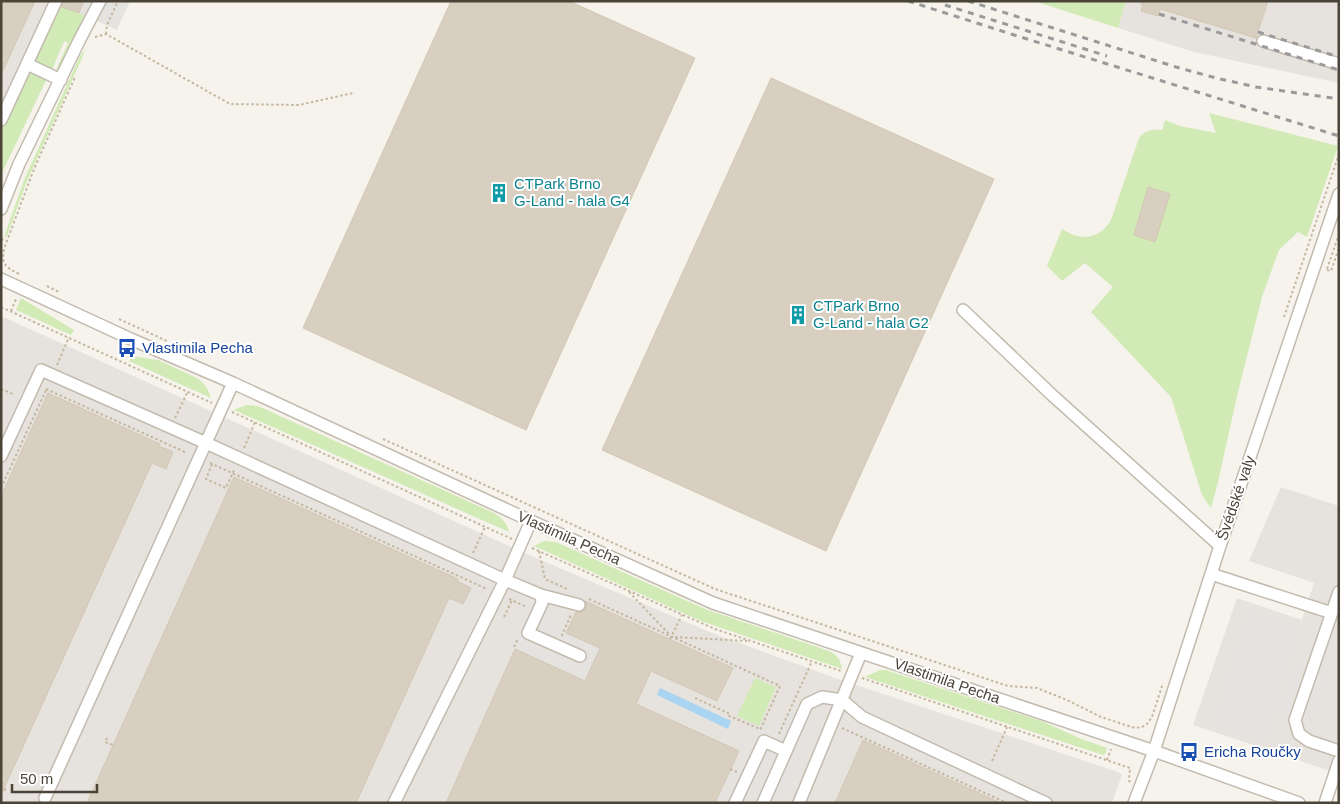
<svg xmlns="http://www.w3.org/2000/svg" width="1340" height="804" viewBox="0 0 1340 804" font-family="Arial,sans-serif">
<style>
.industrial{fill:#e6e2dd}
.green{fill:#d2eab5}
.parking{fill:#e5e3e0}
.water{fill:#a9d4f2}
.building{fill:#d8cfc1;stroke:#d3c7b4}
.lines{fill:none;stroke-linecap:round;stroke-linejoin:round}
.minor-casing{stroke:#c2bbae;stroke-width:14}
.path{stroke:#c4b79f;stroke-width:2;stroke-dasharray:2.5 2.5;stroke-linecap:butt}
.minor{stroke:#fff;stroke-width:11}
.rail{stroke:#9a9a9a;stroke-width:3;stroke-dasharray:6 6;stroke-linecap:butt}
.labels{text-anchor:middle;stroke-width:4;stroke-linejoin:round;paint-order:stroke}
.culture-label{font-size:15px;fill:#0d838f;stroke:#fff;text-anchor:start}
.transit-label{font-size:15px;fill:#164399;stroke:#fff;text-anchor:start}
.street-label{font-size:15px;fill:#4b4439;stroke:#fff}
</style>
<rect width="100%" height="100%" fill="#f6f3ec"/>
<path class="industrial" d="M1,1H76L68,35L1,174Z
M1126,1H1339V83L1194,52L1118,28Z
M1,316L529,555L712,633L838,679L1118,772L1122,775L1112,803H1Z
M1281,487L1339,506V774L1193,725L1237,598L1302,620L1314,583L1249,561Z"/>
<path class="green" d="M60,1H68L79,13L88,17L71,44L60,67L56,70L68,43L64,41L52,70L38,63L35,59Z
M1034,1H1126L1118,28Z
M86,49L27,181L7,236L4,237L24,180L80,56Z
M30,73L46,80L1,175V131L26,76Z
M1209,113L1338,146L1307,237L1298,232L1279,250L1262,297L1238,392L1218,482L1211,508L1202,495L1171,397L1091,312L1113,287L1085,263L1062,281L1047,266L1062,229C1080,241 1099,240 1111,220L1139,138C1145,130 1152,129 1162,130L1165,120L1180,126L1216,133Z
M21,298L74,330L71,335L16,310Z
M131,356L158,360L197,378L203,383L208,390L211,398L129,361Z
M247,405L258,406L494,513C502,518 507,523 509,532L234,410L241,407Z
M544,541L556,542L705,609L829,651C837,655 841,660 842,669L701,621L534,546Z
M880,670H886L1044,722L1079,738L1107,748L1105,754L1103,755L865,677Z
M755,678L776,687L759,726L737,716Z"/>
<path class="parking" d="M84,1H130L117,30L79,13Z
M535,601L555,609L548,625L600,648L585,681L512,648Z
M1248,611L1300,628L1265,742L1214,724Z
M1296,660L1329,672L1313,720L1281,708Z
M795,703L823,714L782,803H715L728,775L740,779L761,732L778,739Z"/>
<path class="water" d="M660,688L731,721L728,729L657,695Z"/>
<path class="building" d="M1,1H35L1,75Z
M63,1H84L79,13L62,7Z
M451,1H569L695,58L526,430L303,328Z
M1141,1H1268L1256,38L1160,9L1158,16L1141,11L1143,4H1141Z
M771,78L994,179L826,551L602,450Z
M1148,187L1170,194L1155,242L1134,235Z
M48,393L160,444L159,446L173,452L166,469L152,463L1,795V496Z
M234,477L458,579L457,581L471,588L463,604L449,598L356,803H87Z
M585,601L733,668L717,701L651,671L636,704L739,751L715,803H446L515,649L585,681L600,648L566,633L576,612H580L585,610L586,606Z
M863,740L1001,803H835Z"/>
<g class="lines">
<g class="minor-casing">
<path id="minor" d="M1263,41L1339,64
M27,64L61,80
M1,120L56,1
M1,209L19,164L80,39L100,1
M1,279L133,340L233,383L531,521L713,603L1154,751L1299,803
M963,310L1052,395L1220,546
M1,456L41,370L206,443L505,580L541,595L579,605
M1211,574L1332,613
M1339,592L1295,720L1299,734L1309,741L1339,751
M541,595L542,603L528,633L580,656
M45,798L233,383
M394,803L505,580L531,521
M735,803L764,741L786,751
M763,803L807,704L822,697L842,700L862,717L1046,803
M799,803L861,653
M1134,803L1154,751L1220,546L1339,194
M1325,803L1339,761"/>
</g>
<path class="path" d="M106,34L107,25L118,1
M95,37L106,34L230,104L299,105L353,93
M1,239L7,241
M1327,269L1339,234
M1327,270L1331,271L1339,248
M19,274C6,267 1,265 4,249L34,169L75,77
M47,286L59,292
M1,307L212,403
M11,311L16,299
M1284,317L1339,154
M119,319L167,341
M57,365L69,337
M1,389L13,394
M46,389L187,453
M232,412L512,539
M175,418L187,393
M383,439L715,589L1008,686L1037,688L1067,700L1101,717L1135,728L1142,727L1147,724L1152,717L1163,683
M244,448L255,422
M210,463L487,589
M212,464L206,479L226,488L235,468
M1,488L47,388
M532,548L715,629L841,671
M539,551L545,579L567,589
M473,553L485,527
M629,592L670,635
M509,599L527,607
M589,599L780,686L760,730
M504,617L512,600
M563,636L562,635L571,615
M675,637L747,641
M670,639L682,615
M514,647L518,639
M862,678L1130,768L1129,781L1131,782
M695,698L728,713L727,715L760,729
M842,728L1007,803
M779,734L812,661
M107,738L105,742L113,745
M1107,760L1111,749
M992,761L1007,727
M730,769L737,772
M4,789L6,790"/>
<use href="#minor" class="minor"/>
<path class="rail" d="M908,1L1011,34L1339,136
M968,1L1176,67L1216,78L1256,87L1339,99
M945,5L1107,56
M1159,14L1339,70
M1258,32L1339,57"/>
</g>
<defs>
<g id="building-bare" transform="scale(1.5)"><path d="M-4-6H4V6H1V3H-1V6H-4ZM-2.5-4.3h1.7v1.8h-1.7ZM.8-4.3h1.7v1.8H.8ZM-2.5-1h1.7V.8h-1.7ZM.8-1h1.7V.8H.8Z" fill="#0f9aa8" stroke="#fff" stroke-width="2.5" paint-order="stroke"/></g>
<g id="bus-bare" transform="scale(1.5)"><path d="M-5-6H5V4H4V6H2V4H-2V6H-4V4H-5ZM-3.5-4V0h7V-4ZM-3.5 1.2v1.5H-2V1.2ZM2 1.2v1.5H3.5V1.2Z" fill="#1a4fb4" stroke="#fff" stroke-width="2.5" paint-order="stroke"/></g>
</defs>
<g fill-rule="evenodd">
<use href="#building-bare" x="499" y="193"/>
<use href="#building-bare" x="798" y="315"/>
<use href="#bus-bare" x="127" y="348"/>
<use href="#bus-bare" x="1189" y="752"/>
</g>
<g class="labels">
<g class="culture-label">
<text x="514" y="189">CTPark Brno<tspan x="514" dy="17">G-Land - hala G4</tspan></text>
<text x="813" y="311">CTPark Brno<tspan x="813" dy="17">G-Land - hala G2</tspan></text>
</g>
<g class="transit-label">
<text x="142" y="353">Vlastimila Pecha</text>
<text x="1204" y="757">Ericha Roučky</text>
</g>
<g class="street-label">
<text transform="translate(1236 498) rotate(-71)" y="5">Švédské valy</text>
<text transform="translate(569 538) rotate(24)" y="5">Vlastimila Pecha</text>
<text transform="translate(947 681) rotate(19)" y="5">Vlastimila Pecha</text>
</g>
</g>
<rect width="1340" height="804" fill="none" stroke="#4b4439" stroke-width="5"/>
<path d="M12 784v8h85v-8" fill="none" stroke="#4b4439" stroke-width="2.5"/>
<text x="20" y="784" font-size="15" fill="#4b4439" stroke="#ffffff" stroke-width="4" paint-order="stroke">50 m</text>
</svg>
